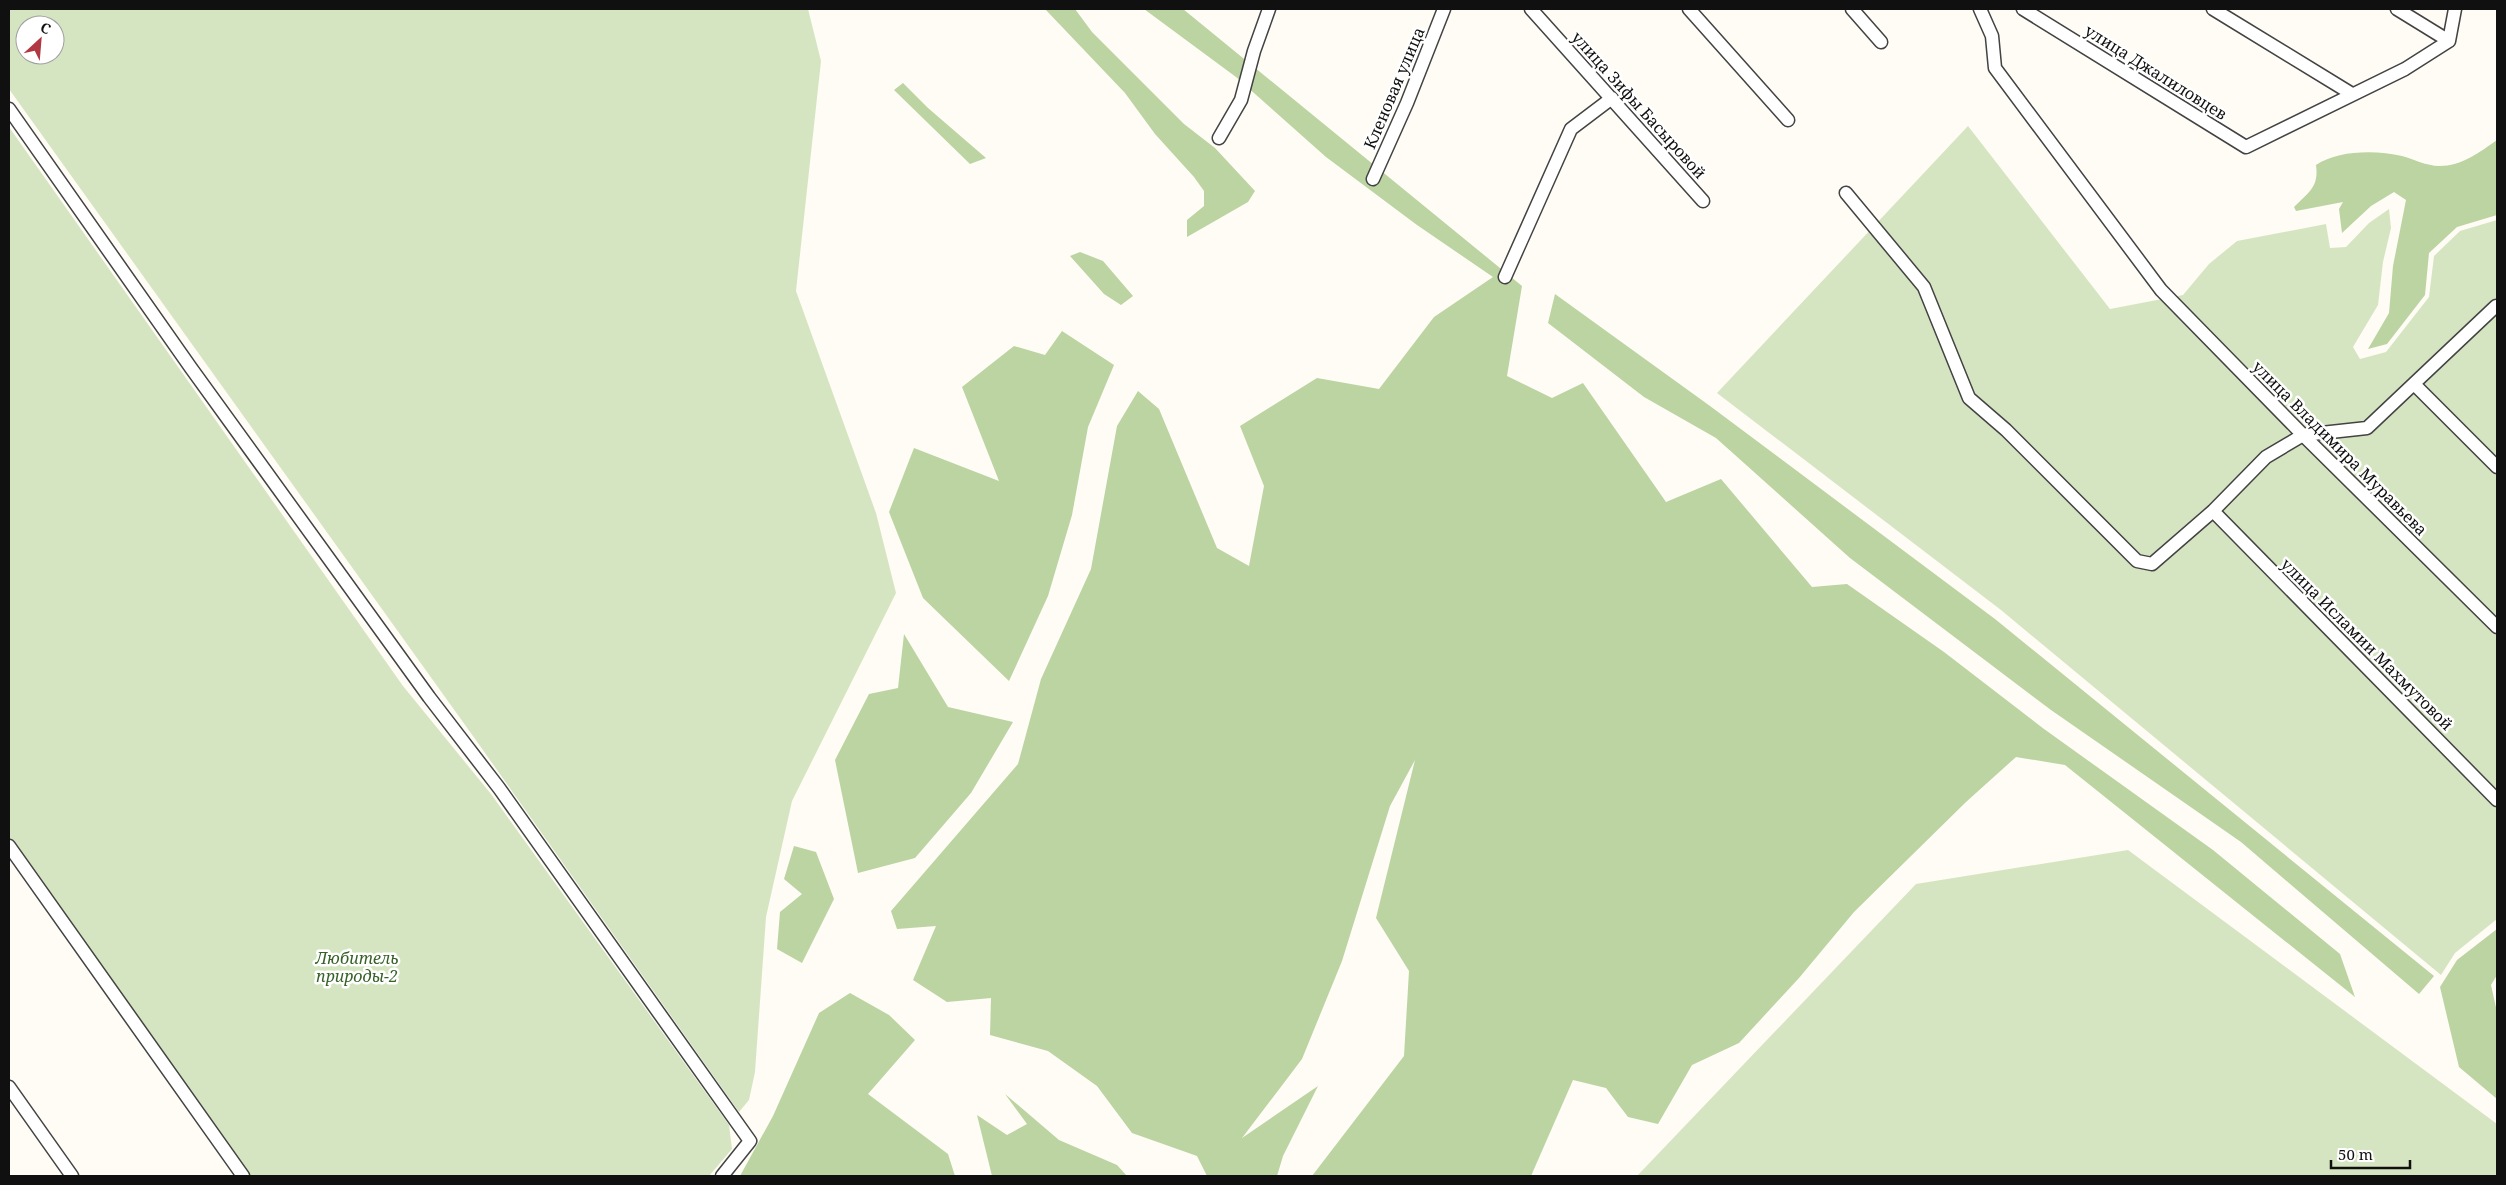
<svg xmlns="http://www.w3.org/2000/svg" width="2506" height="1185" viewBox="0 0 2506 1185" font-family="'Noto Serif',serif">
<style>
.green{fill:#d6e5c1;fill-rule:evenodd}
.forest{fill:#bbd4a2}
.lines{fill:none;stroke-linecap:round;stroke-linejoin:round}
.minor-casing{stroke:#434343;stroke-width:15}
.minor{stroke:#fff;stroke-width:12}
.labels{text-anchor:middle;stroke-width:5;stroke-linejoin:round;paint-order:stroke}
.street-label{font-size:16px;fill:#101010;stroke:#fff}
.park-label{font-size:16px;font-style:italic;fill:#366127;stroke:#fff}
</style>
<rect width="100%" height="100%" fill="#fefcf5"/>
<path class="green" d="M9,9H808L821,61L796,291L876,513L896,593L792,801L766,917L755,1072L749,1100L739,1112L473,736L9,89ZM25,25H55V55H25Z
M1968,126L2110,309L2183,295L2209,264L2237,241L2326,224L2330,248L2346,247L2369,223L2389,209L2391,228L2383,262L2378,305L2353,347L2360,359L2386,352L2429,297L2434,256L2460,231L2497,220V919L2455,953L2441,975L2001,610L1717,393Z
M9,127L403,686L491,794L729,1125L732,1149L709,1176H249L9,838Z
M2128,850L2497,1124V1176H1637L1916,884Z"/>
<path class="forest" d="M1045,9H1075L1092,32L1184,124L1215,148L1255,191L1248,202L1187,237V220L1204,206V191L1194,177L1155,134L1125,93Z
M1144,9H1183L1522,286L1507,376L1552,398L1583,383L1666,502L1721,479L1812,587L1847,584L1944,652L2044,729L2213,850L2340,954L2355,997L2065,765L2016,757L1966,802L1854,912L1799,978L1739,1043L1692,1065L1658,1124L1628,1117L1606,1088L1573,1080L1531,1176H1312L1404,1056L1409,971L1376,918L1415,760L1390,806L1342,961L1302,1059L1242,1138L1318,1086L1283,1156L1277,1176H1207L1197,1156L1132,1133L1097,1086L1048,1051L990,1035L991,998L947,1002L913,980L936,926L897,929L891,911L1018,764L1041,679L1091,569L1117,426L1138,391L1159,409L1217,548L1249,566L1264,486L1240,426L1317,378L1379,389L1434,317L1493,277L1417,225L1326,157L1236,77Z
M903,83L928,108L986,158L970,164L894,90Z
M2497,140V215L2457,227L2429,253L2425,295L2387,344L2368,349L2389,313L2393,266L2406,200L2394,192L2371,206L2342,233L2339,209L2343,202L2296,211L2294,207C2309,192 2319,187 2316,165C2338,150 2376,150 2402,156C2413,159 2427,166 2439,166C2462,166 2480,152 2497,140Z
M1080,252L1103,261L1133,296L1121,305L1104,294L1070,256Z
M1555,294L1710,406L1995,619L2434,976L2419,994L2241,842L2051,710L1850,558L1716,438L1644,397L1548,323Z
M1062,331L1114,365L1088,427L1072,515L1048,596L1009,681L923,598L889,512L914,448L999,481L962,387L1014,346L1045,355Z
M904,634L948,707L1013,722L971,793L915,858L858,873L835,760L869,694L898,688Z
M794,846L816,852L834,899L802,963L777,949L780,912L802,894L784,879Z
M2497,929V975L2491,985L2497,1012V1099L2459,1067L2440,987L2457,960Z
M850,993L889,1015L915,1040L868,1094L948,1154L955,1176H740L773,1116L819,1013Z
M1005,1094L1059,1140L1117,1165L1127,1176H992L977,1115L1007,1135L1027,1124Z"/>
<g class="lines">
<g class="minor-casing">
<path id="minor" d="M1531,9L1703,201
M1689,9L1788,120
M1852,9L1881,42
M1980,9L1992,36L1995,68L2161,290L2303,435L2497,627
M2023,9L2246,147L2405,69L2449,41L2455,9
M2213,9L2352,94
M2397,9L2449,41
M9,109L191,368L429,697L499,788L750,1141L722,1176
M1219,138L1241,100L1254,51L1269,9
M1373,179L1407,103L1444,9
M1846,193L1924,287L1969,398L2006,430L2137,561L2152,564L2213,511L2266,457L2303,435L2367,428L2496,306
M1505,277L1571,129L1612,98
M2414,384L2497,467
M2213,511L2497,800
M9,846L243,1176
M9,1087L72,1176"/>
</g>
<use href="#minor" class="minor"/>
</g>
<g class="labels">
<g class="street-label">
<text transform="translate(2156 72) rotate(32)" y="6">улица Джалиловцев</text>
<text transform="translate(1394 88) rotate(-67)" y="6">Кленовая улица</text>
<text transform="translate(1639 105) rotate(48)" y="6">улица Зифы Басыровой</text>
<text transform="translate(2340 448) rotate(45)" y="6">улица Владимира Муравьева</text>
<text transform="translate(2367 644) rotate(45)" y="6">улица Исламии Махмутовой</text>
</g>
<g class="park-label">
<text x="357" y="964">Любитель<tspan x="357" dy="18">природы-2</tspan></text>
</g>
</g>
<rect width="2506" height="1185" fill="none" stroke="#101010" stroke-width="20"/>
<g transform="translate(40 40) rotate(26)"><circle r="24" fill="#ffffff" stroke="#9f9f9f"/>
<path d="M0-4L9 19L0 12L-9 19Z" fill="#b13742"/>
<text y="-8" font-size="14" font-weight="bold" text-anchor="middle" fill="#101010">С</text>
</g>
<path d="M2331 1160v8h79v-8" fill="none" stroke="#101010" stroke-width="2.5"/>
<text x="2338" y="1160" font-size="15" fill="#101010" stroke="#ffffff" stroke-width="4" paint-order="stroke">50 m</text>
</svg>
